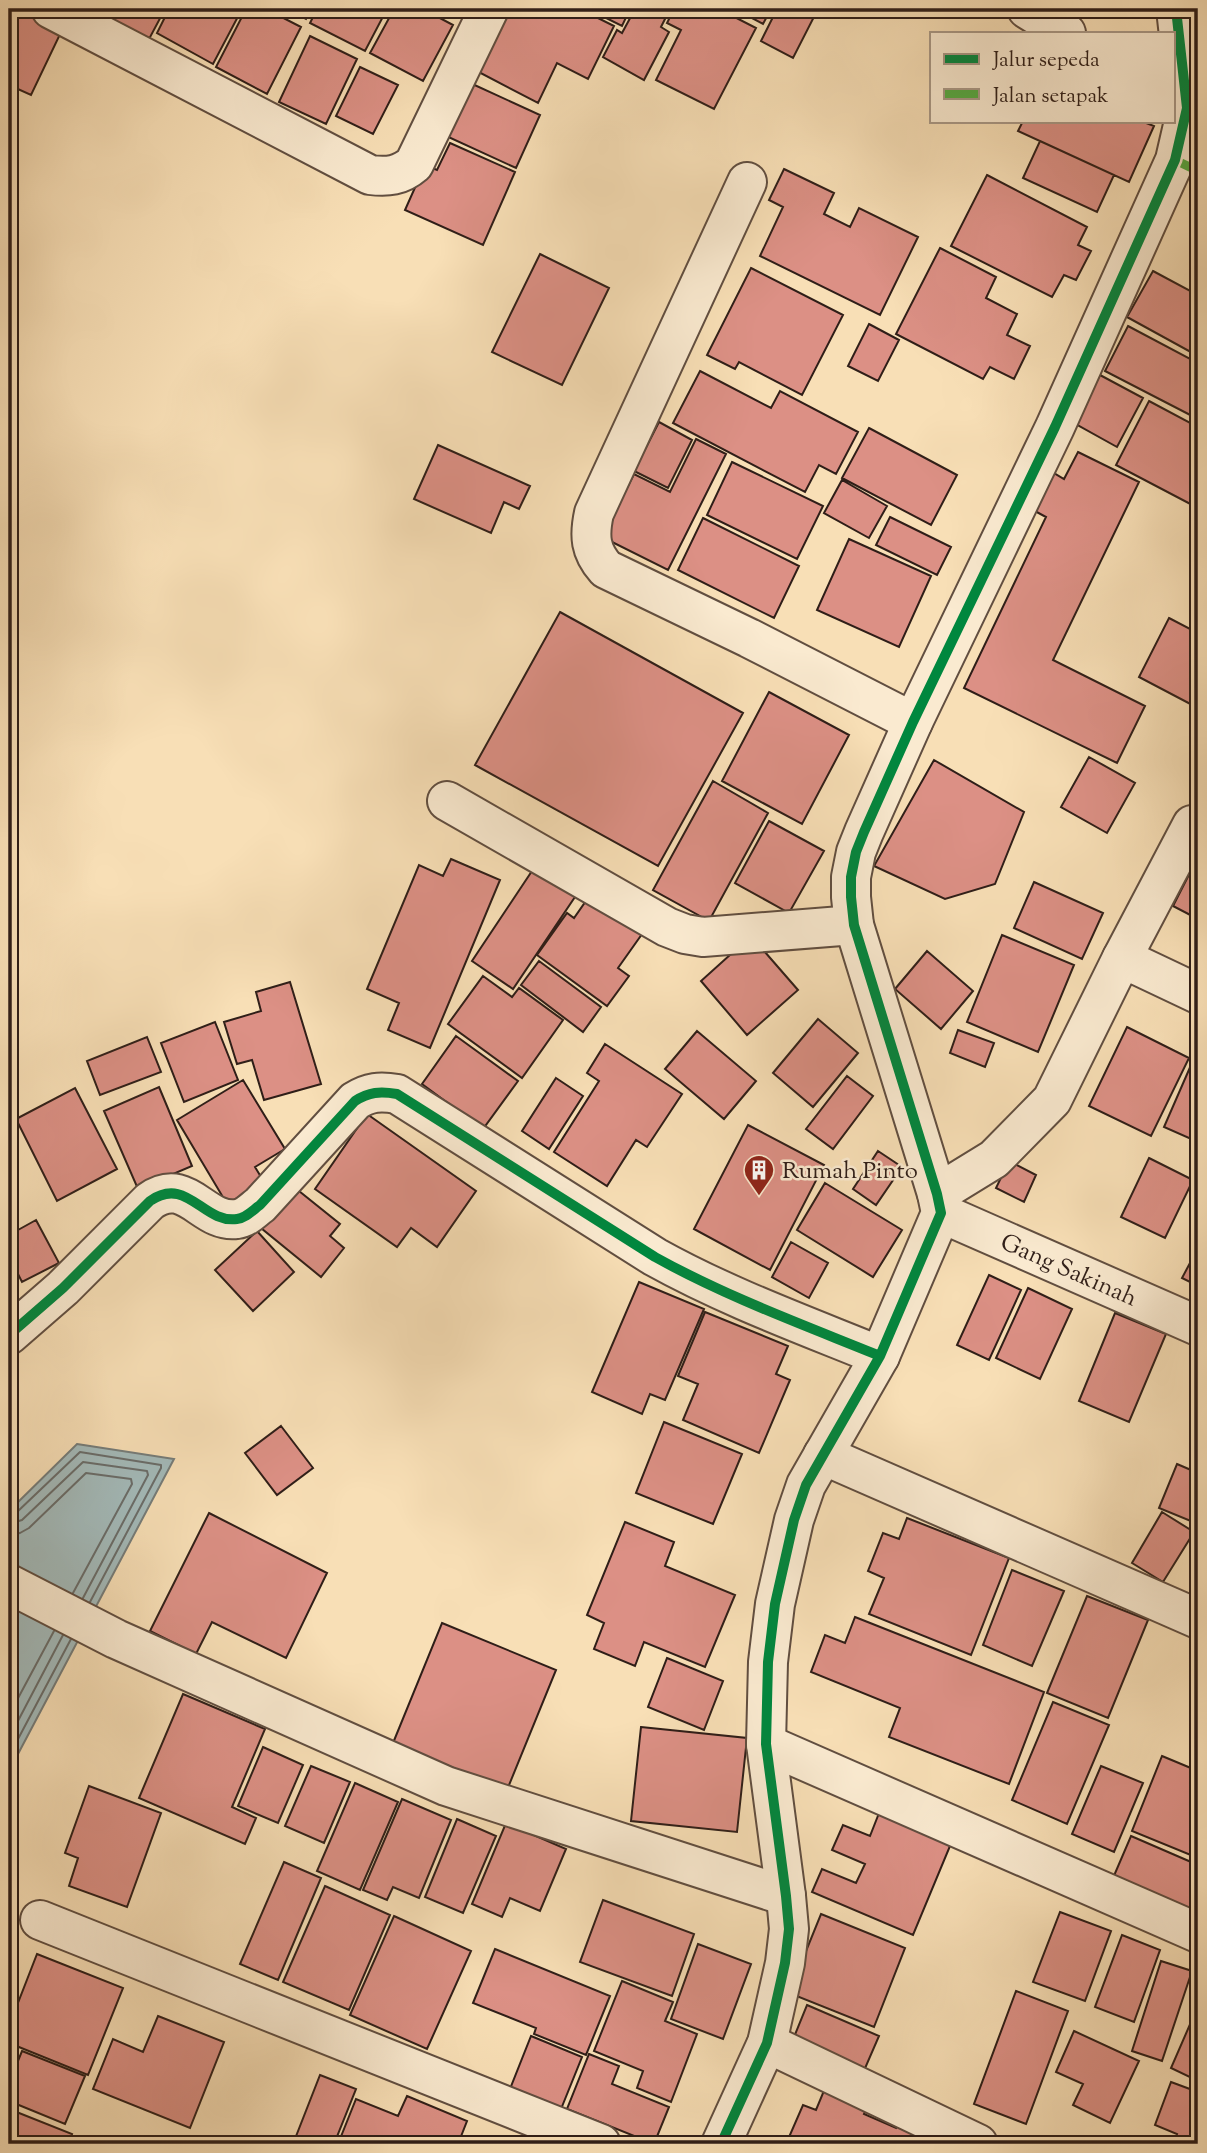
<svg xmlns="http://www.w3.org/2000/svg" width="1207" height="2153" viewBox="0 0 1207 2153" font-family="'Sorts Mill Goudy',serif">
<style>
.water{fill:#a3baba;stroke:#757c79;stroke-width:2}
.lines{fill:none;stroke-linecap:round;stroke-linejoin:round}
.shore{stroke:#696c69;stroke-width:2}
.building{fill:#dc9085;stroke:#2f1e18;stroke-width:2}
.minor-casing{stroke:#614e40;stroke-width:42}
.minor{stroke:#faead0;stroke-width:38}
.quiet{stroke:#54aa42;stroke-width:9;stroke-dasharray:18 9;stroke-linecap:butt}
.cycleway-casing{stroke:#faead0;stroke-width:15}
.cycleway{stroke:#00873e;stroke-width:10}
.labels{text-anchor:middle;stroke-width:5;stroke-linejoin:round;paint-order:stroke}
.poi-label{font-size:24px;fill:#2f1e18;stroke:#faead0;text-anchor:start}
.street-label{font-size:24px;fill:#2f1e18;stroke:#faead0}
</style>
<rect width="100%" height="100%" fill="#f8dfb6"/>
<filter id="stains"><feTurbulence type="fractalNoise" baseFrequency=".00286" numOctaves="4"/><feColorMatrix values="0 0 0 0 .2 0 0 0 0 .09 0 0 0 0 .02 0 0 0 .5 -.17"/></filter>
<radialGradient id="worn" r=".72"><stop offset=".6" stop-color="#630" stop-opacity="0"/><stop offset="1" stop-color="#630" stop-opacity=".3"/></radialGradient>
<path class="water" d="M77,1444L174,1459L9,1771V1511Z"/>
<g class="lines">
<path class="shore" d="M9,1515L16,1513L80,1452L161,1465V1468L90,1602
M9,1524L22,1520L83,1462L147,1471L148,1475L83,1598
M9,1535L20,1533L29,1528L86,1473L131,1479L132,1484L73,1593
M9,1715L54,1631
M9,1738L63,1635
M9,1756L71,1639"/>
</g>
<path class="building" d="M9,9H23L63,28L31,95L9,85Z
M85,9H165L148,41Z
M169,9H242L213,64L157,33Z
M246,9H266L301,27L267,94L216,67Z
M287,9H311L306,19Z
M317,9H387L365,51L310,23Z
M394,9H423L453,25L423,81L370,53Z
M503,9H580L614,26L588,79L557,63L538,103L473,69Z
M588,9H630L622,26Z
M635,9H670L661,27L669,32L644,80L603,57L617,30L622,33Z
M674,9H719L756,28L714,109L656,80L681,30L667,23Z
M735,9H771L763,24Z
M777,9H818L793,58L761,41Z
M310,36L357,59L326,124L279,102Z
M360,67L398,85L373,134L336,116Z
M468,82L540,115L516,168L444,135Z
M1023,121H1141L1154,126L1129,182L1018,131Z
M1040,141L1114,175L1097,212L1023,178Z
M450,143L515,172L483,245L405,210L425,165L437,170Z
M784,169L834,193L824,214L850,227L859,208L918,237L880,315L760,256L783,207L769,200Z
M987,175L1087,227L1078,245L1091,251L1076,280L1064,275L1052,297L951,246Z
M940,248L996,277L986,298L1017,314L1007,335L1030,346L1014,379L990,367L983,379L896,334Z
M540,254L609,288L562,385L492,352Z
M751,268L843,315L802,395L739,362L735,369L707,355Z
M1153,271L1198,295V356L1127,317Z
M869,324L899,340L878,381L848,366Z
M1128,326L1198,363V419L1105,371Z
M700,371L771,408L780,391L858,432L836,474L819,465L805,492L673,423Z
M1100,375L1143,398L1117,447L1074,423Z
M1149,401L1198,427V508L1116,465Z
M659,422L692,440L668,488L634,471Z
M869,428L957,475L931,525L842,478Z
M696,439L726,454L668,570L602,537L634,474L670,492Z
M438,445L530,486L519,509L504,502L491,533L414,499Z
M1078,452L1139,482L1053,660L1145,706L1117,763L964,688L1046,517L1033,510L1052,472L1064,479Z
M732,462L823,506L797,559L707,515Z
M842,480L887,506L869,538L824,513Z
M890,517L951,547L937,575L876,545Z
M703,518L799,566L774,618L678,570Z
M849,539L931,576L899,647L817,610Z
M560,612L743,713L658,866L475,765Z
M1169,618L1198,633V708L1139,677Z
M769,692L849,735L802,824L722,781Z
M1089,757L1135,783L1107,833L1061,807Z
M934,760L1024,812L995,884L945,899L874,866Z
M713,781L768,813L709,921L653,890Z
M769,821L824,851L789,913L735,883Z
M542,856L583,885L513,989L472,961Z
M1198,857V919L1173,906Z
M451,859L500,880L430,1048L388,1030L399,1003L367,989L419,865L443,876Z
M1034,882L1103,913L1082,959L1014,928Z
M595,888L647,927L618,968L629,976L607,1006L537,955L567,913L574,918Z
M1002,935L1074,965L1038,1052L967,1022Z
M751,936L798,990L747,1035L701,981Z
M927,951L973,991L941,1029L895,989Z
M539,961L601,1007L583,1032L521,985Z
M483,976L512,997L519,988L563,1020L522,1078L448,1024Z
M290,982L321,1084L264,1100L252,1060L237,1064L224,1022L261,1011L256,992Z
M818,1019L858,1053L813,1107L773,1073Z
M215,1022L238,1080L184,1102L161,1043Z
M1127,1027L1189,1058L1151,1136L1089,1106Z
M958,1030L994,1043L985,1067L950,1053Z
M697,1031L756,1081L724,1119L665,1069Z
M456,1036L518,1081L483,1129L422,1084Z
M147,1037L161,1072L100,1095L87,1061Z
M605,1044L682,1094L647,1147L636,1140L607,1186L554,1152L599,1081L587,1073Z
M1198,1049V1142L1164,1127Z
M847,1076L873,1096L833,1149L806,1129Z
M556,1078L583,1096L549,1149L522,1131Z
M243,1080L285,1149L255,1167L264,1182L227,1204L177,1120Z
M159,1087L192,1166L138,1189L104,1111Z
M75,1088L117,1169L57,1201L16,1119Z
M367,1114L476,1191L437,1247L411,1228L397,1247L315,1189Z
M748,1125L824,1165L770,1270L694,1229Z
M878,1151L902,1167L876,1205L853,1189Z
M1149,1158L1193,1180L1165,1238L1121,1217Z
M1009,1161L1036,1175L1024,1202L996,1188Z
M825,1183L902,1230L873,1277L797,1230Z
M294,1187L340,1224L330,1236L344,1248L321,1277L261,1228Z
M36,1220L59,1263L22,1282L9,1256V1235Z
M257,1231L294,1272L253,1311L215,1270Z
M791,1242L828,1263L809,1298L772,1277Z
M1198,1248V1286L1182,1278Z
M989,1275L1021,1290L989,1360L957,1345Z
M639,1282L704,1309L665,1400L650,1394L642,1414L592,1392Z
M1028,1288L1072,1309L1040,1379L996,1358Z
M705,1312L788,1346L776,1374L790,1380L759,1453L683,1420L698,1384L678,1376Z
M1115,1313L1166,1334L1129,1422L1079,1401Z
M664,1422L742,1454L713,1524L636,1493Z
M281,1426L313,1468L277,1495L245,1453Z
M1177,1464L1198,1473V1524L1159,1508Z
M1162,1512L1194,1532L1163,1582L1132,1563Z
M209,1513L327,1573L286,1658L212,1622L196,1654L150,1631Z
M907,1518L1009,1558L971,1655L869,1614L884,1578L868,1571L883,1533L899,1539Z
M625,1522L674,1542L665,1566L735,1595L705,1667L644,1642L635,1666L594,1649L604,1623L587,1615Z
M1012,1570L1064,1591L1032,1666L983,1645Z
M1087,1596L1148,1620L1108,1718L1047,1693Z
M855,1617L1044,1692L1009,1784L889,1737L900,1708L811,1672L825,1635L845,1643Z
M442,1623L556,1670L507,1790L393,1743Z
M667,1658L723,1681L704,1730L648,1707Z
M183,1694L265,1729L232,1807L256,1818L245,1844L139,1798Z
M1053,1702L1109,1725L1067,1824L1012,1800Z
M641,1727L747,1738L737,1832L631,1821Z
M263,1747L303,1765L278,1823L238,1806Z
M1162,1756L1198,1771V1858L1132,1831Z
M311,1766L350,1782L324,1843L285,1826Z
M1101,1766L1143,1783L1114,1852L1072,1834Z
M355,1783L398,1802L360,1890L317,1871Z
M89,1786L161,1813L127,1907L69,1886L78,1858L65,1853Z
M402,1799L451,1820L419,1898L393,1887L387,1900L363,1890Z
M883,1803L955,1834L913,1935L812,1892L822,1869L856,1883L865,1864L832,1850L843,1825L870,1836Z
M457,1819L496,1836L463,1913L425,1897Z
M506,1823L566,1849L540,1911L510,1898L502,1917L472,1904Z
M1131,1836L1198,1865V1920L1110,1885Z
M284,1862L321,1878L278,1980L240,1964Z
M325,1886L390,1915L349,2010L283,1982Z
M603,1900L694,1934L672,1996L580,1962Z
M1060,1912L1111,1931L1085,2001L1033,1982Z
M821,1914L905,1948L874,2027L789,1993Z
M394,1916L471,1951L427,2049L350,2015Z
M1122,1935L1160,1950L1134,2022L1095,2007Z
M698,1944L751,1964L723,2039L671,2019Z
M495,1949L610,1996L586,2055L534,2034L536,2028L473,2003Z
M37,1954L123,1988L88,2075L9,2043V2026Z
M1161,1961L1192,1971L1162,2061L1132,2051Z
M622,1981L673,2002L665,2021L697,2034L671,2102L637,2088L643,2071L594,2051Z
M1016,1991L1068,2011L1026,2124L974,2104Z
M807,2005L879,2036L863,2073L792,2042Z
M1198,2006V2081L1171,2068Z
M158,2016L224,2042L190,2128L93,2089L113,2039L143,2052Z
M1074,2031L1139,2061L1110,2123L1073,2105L1083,2084L1056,2072Z
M531,2036L582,2057L561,2109L510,2089Z
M22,2051L85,2076L65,2124L9,2101V2083Z
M589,2054L619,2066L612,2084L669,2107L654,2144L567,2109Z
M320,2075L356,2089L334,2144H293Z
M828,2081L871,2099L864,2114L896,2128L900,2116L926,2127L918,2144H786L803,2105L816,2110Z
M1171,2082L1198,2092V2144H1173L1177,2134L1155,2125Z
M407,2096L467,2121L458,2144H338L356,2099L398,2116Z
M9,2109L72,2134L68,2144H9Z
M470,2137L488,2144H467Z
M498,2137L516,2144H495Z"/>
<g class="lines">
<g class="minor-casing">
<g id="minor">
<path d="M51,9L370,175C388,177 400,176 414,164L489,9"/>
<path d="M1027,9L1066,33"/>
<path d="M747,182L594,513C589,536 590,551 606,569L749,638L913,722"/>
<path d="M447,801L667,927L685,934L703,937L854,925"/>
<path d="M1122,958L1192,825"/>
<path d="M937,1194L994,1159L1052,1100L1122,958L1198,994"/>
<path id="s1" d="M941,1213L1198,1326"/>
<path d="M9,1335L63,1288L150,1201C187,1175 203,1224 237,1219C246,1218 253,1210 260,1205L355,1101C369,1092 380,1091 397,1094L655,1257C727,1297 804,1325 880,1356"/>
<path d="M823,1455L1198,1619"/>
<path d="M9,1584L116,1639L446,1786L786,1896"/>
<path d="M766,1744L1198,1933"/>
<path d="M40,1920L601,2144"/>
<path d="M767,2043L978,2144"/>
<path d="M721,2144L767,2043L785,1963L789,1929L786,1896L766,1744L768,1662L775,1604L794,1520L806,1485L880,1356L941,1213L937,1194L854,925L851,897V877L856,852L864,832L913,722L1055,427L1175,160L1187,108L1176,9"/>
</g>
</g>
<use href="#minor" class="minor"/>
<path class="quiet" d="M1175,160L1198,171"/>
<g class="cycleway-casing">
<path id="cycleway" d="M9,1335L63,1288L150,1201C187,1175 203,1224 237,1219C246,1218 253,1210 260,1205L355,1101C369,1092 380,1091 397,1094L655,1257C727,1297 804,1325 880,1356
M721,2144L767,2043L785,1963L789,1929L786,1896L766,1744L768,1662L775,1604L794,1520L806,1485L880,1356L941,1213L937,1194L854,925L851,897V877L856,852L864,832L913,722L1055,427L1175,160L1187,108L1176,9"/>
</g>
<use href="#cycleway" class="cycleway"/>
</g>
<defs>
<g id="building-pin" transform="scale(1.575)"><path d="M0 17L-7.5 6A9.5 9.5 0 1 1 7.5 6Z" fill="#8f2418" stroke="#faead0"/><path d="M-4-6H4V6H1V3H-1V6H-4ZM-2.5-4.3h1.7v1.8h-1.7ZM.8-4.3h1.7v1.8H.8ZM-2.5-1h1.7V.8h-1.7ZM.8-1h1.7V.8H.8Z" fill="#fff"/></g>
</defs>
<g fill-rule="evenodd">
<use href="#building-pin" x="759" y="1170"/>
</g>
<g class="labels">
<g class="poi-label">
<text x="782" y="1178">Rumah Pinto</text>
</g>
<g class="street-label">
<text dy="8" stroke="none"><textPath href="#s1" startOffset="140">Gang Sakinah</textPath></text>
</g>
</g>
<rect width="1207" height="2153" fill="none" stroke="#f8dfb6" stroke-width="35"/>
<rect x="10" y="10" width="1186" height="2132" fill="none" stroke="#2f1e18" stroke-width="3.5"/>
<rect x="18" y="18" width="1172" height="2118" fill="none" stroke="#2f1e18" stroke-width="2"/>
<rect x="930" y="32" width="245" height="91" fill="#faead0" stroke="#a99886" stroke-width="2"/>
<rect x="944" y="54" width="35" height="10" fill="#00873e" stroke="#a99886" stroke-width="2"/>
<text x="993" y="66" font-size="21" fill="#2f1e18">Jalur sepeda</text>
<rect x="944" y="89" width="35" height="10" fill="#54aa42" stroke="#a99886" stroke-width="2"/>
<text x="993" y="102" font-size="21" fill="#2f1e18">Jalan setapak</text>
<rect width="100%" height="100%" filter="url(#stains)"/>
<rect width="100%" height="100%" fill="url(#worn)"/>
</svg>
